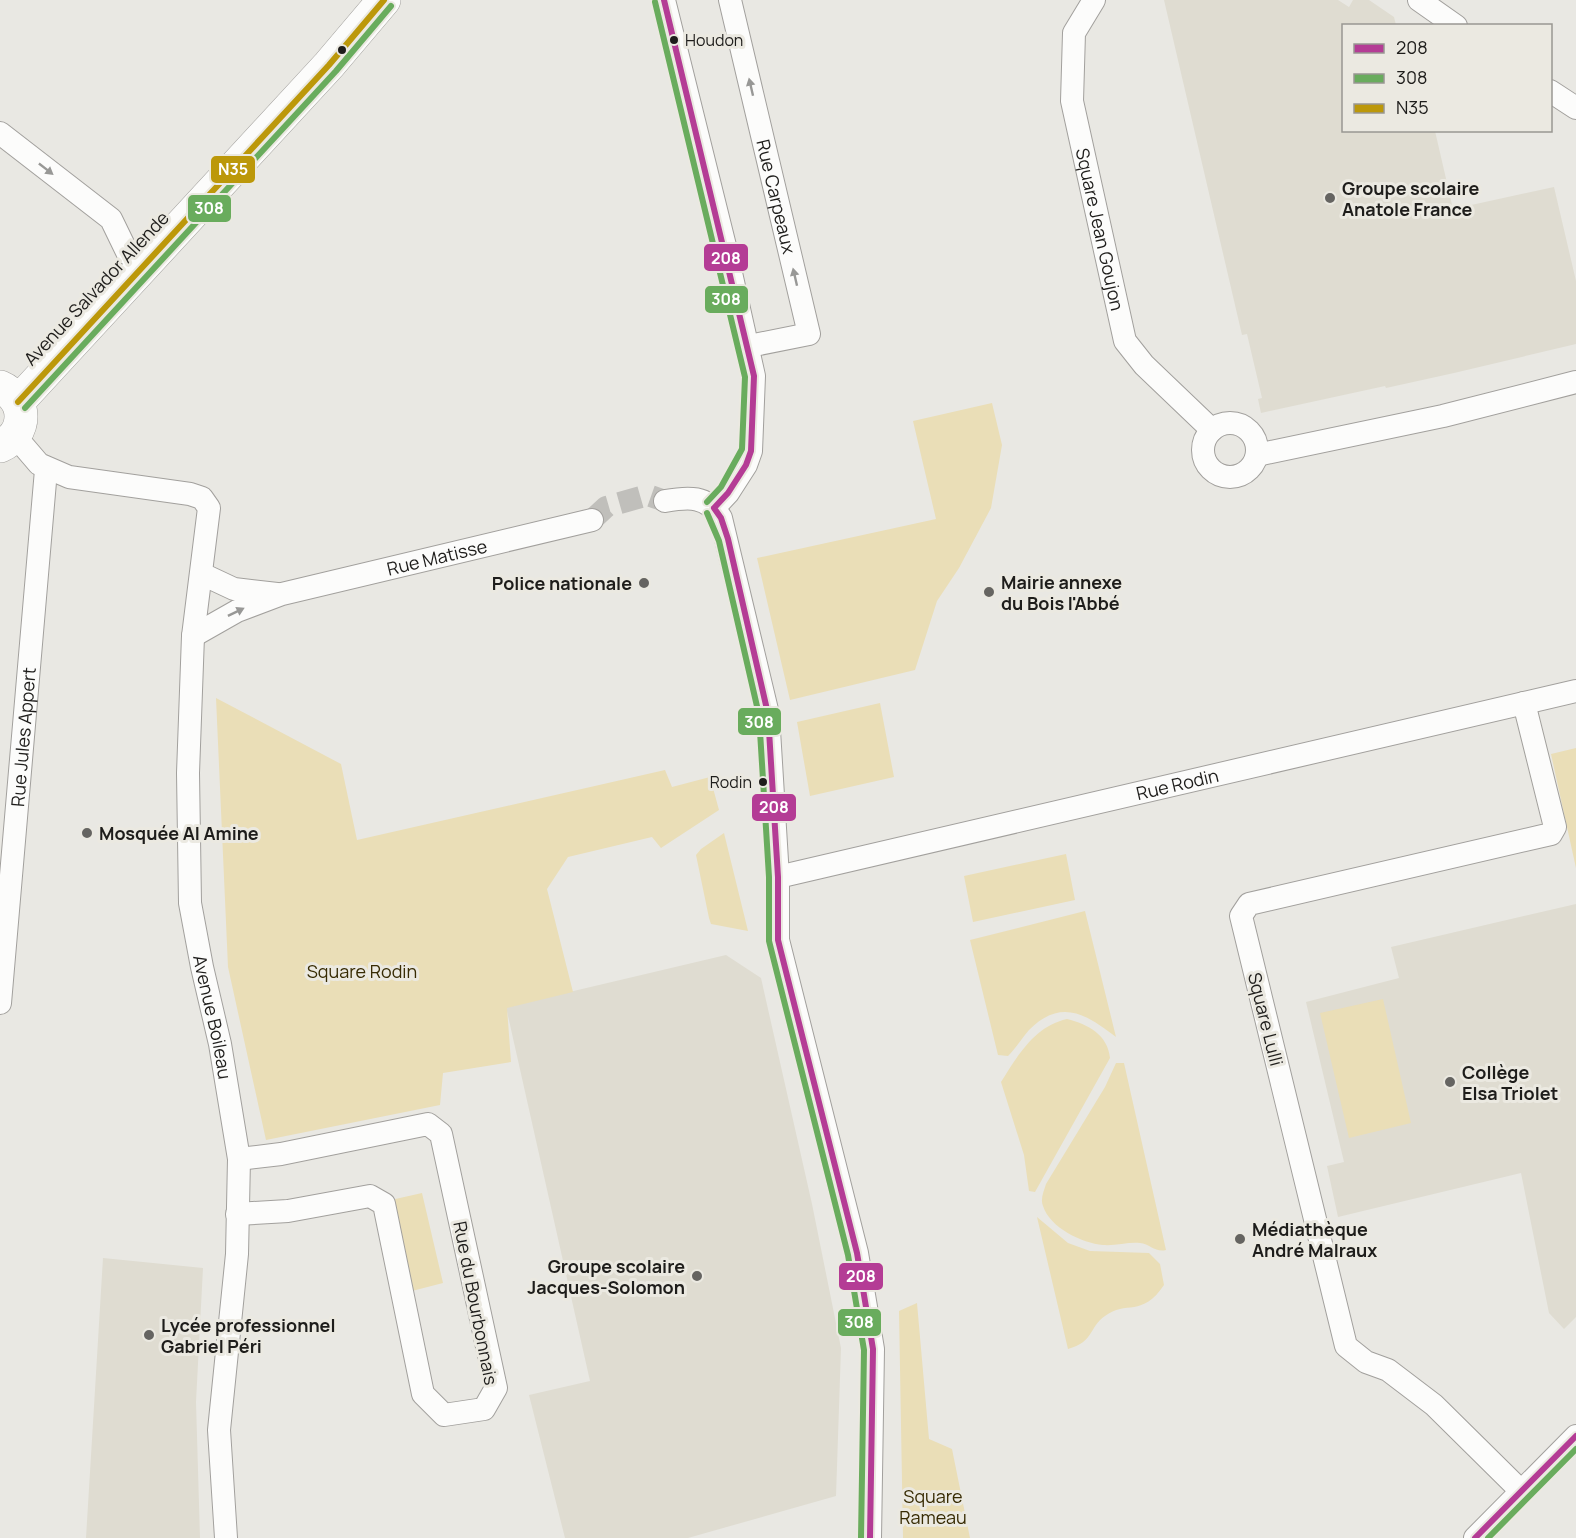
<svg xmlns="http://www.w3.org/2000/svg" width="1576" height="1538" font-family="Manrope,sans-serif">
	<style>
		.built { fill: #dfdcd1 }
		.green { fill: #eadeb7 }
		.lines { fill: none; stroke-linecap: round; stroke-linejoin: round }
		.minor-tunnel { stroke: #c0bfbb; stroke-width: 22; stroke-dasharray: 22 11; stroke-linecap: butt }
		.minor-casing { stroke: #a2a09d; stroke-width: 24 }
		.secondary-casing { stroke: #a2a09d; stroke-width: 34 }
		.minor { stroke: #fcfcfb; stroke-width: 22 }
		.secondary { stroke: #fcfcfb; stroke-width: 33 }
		.bus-1-casing { stroke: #ebe9e1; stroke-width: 10 }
		.bus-2-casing { stroke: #ebe9e1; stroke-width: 10 }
		.bus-3-casing { stroke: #ebe9e1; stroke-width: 10 }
		.bus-1 { stroke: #b43c95; stroke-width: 6 }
		.bus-2 { stroke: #69ac5d; stroke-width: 6 }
		.bus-3 { stroke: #bc980a; stroke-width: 6 }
		.oneway { fill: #989896 }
		.bus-dot { fill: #1e1d1b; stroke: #ebe9e1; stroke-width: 2 }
		.poi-dot { fill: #656461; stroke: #ebe9e1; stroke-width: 2 }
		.labels { text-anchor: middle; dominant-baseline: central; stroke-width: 6; stroke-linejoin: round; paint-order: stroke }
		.bus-label { font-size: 16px; fill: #1e1d1b; stroke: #ebe9e1; text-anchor: start }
		.poi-label { font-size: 18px; font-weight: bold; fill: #1e1d1b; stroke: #ebe9e1; text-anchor: start }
		.street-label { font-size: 18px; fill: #1e1d1b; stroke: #ebe9e1 }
		.park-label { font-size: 18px; fill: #372b03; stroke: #ebe9e1 }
		.line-badge { stroke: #ebe9e1; stroke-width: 2 }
		.badge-label { font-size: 16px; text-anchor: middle; font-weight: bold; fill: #fff }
	</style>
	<rect width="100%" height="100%" fill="#e9e8e3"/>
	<path class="built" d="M1164,0H1338L1349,7L1353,0H1369L1394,17L1396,25L1344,26V130L1435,131L1453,209L1554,187L1576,281V344L1454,373L1386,388L1385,386L1261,413L1258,399L1262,398L1247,334L1242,335Z
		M1576,904V1317L1564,1329L1549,1313L1521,1173L1338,1217L1327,1166L1344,1162L1306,1002L1399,978L1391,947Z
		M726,955L761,978L812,1204L841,1348L836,1496L688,1538H565L529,1395L590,1381L506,1007Z
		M103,1258L203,1268L196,1402L200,1538H86Z"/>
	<path class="green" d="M992,403L1002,445L991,508L959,568L937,601L915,670L790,700L757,558L936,519L913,421Z
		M216,698L341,764L357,840L665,770L672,787L710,777L719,810L661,848L652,837L568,857L547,889L573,992L507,1008L511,1062L443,1073L440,1105L266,1140L228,967Z
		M880,703L894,777L810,796L797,722Z
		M1576,748V868L1551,754Z
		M724,833L748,931L711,924L709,918L696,855L701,849Z
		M1066,854L1075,900L973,922L964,876Z
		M1085,911L1116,1037C1086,1014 1061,998 1029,1030C1022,1038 1016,1048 1008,1056L998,1055L970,940Z
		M1383,999L1411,1123L1349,1138L1320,1013Z
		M1067,1019C1088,1024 1108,1035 1110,1058L1035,1192L1029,1191L1024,1155L1001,1082C1018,1055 1035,1026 1067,1019Z
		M1116,1063H1124L1166,1250C1156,1253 1150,1244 1140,1243C1128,1242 1115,1246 1103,1245C1082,1243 1050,1228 1043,1206C1040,1199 1044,1191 1046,1184L1105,1087Z
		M422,1193L443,1283L412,1291L391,1200Z
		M1037,1217L1068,1243L1090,1251L1149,1253L1160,1264L1164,1285C1142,1318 1126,1300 1105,1316C1089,1327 1094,1342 1068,1349Z
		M917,1303L929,1439L952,1449L970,1538H903L899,1311Z"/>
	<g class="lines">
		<path class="minor-tunnel" d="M592,520L606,507L648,495L665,501"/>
		<g class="minor-casing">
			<g id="minor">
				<path d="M664,0L725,246L754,376L751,451L746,465L728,493L714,508"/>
				<path id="s1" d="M730,0L809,334L749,346"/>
				<path id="s2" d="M1094,0L1074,33L1072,101L1125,341L1144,365L1212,430"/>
				<path d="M1419,0L1456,26"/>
				<path d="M1550,91L1576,108"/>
				<path d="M0,133L111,219L128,254"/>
				<circle cx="1230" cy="450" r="27"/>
				<path id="s3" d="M15,436L39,464L69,477L190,494L202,498L209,508L193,636L188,773L190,903L202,967L220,1044L239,1159L237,1254L219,1430L226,1538"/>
				<path d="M1257,455L1443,416L1576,382"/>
				<path d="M665,501C688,497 707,495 721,518L768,714L778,877V940L857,1253L873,1349L870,1538"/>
				<path d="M202,574L234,589L277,594"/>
				<path id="s4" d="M193,636L237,611L282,594L592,520"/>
				<path id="s5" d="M778,877L1576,691"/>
				<path id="s6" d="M0,1003L46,470"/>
				<path d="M237,1214L288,1211L370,1196L384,1204L423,1394L444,1415L484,1409L496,1388L441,1134L428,1124L281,1154L239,1159"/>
				<path d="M1521,1491L1434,1405L1388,1370L1366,1362L1346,1346L1241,916L1249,904L1551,834L1555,827L1524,703"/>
				<path d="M1475,1538L1576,1436"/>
			</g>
		</g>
		<g class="secondary-casing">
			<path id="secondary" d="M0,387C28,399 28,434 0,446
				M18,402L329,65L384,0"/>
		</g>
		<use href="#minor" class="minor"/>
		<use href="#secondary" class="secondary"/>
		<g class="bus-1-casing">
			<path id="bus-1" d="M664,0L754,376L751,451L746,465L728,493L714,508
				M714,508L721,518L728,539L768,714L778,877V940L857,1253L873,1349L870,1538
				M1475,1538L1576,1436"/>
		</g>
		<g class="bus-2-casing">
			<path id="bus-2" d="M655,2L745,377L742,449L721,487L707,502
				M25,408L336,71L391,6
				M707,513L719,541L759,715L769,877V941L848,1255L864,1350L861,1538
				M1488,1538L1576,1449"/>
		</g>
		<g class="bus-3-casing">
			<path id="bus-3" d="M18,402L329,65L384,0"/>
		</g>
		<use href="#bus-1" class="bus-1"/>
		<use href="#bus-2" class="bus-2"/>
		<use href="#bus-3" class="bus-3"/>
	</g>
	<defs><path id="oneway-solid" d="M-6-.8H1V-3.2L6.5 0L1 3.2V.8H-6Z" transform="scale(1.5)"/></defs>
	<g class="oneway">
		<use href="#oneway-solid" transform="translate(751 87) rotate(-103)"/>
		<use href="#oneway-solid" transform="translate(46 169) rotate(38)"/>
		<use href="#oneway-solid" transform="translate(795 277) rotate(-103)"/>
		<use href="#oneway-solid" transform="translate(236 612) rotate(-26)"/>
	</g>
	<g class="bus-dot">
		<circle cx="674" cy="40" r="5"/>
		<circle cx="342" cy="50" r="5"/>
		<circle cx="763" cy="782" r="5"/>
	</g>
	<g class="poi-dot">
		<circle cx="1330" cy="198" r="6"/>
		<circle cx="644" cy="583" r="6"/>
		<circle cx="989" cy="592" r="6"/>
		<circle cx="87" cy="833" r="6"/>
		<circle cx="1450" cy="1082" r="6"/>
		<circle cx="1240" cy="1239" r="6"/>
		<circle cx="697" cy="1276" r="6"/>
		<circle cx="149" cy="1335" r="6"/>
	</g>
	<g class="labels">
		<g class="bus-label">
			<text x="685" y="40">Houdon</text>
			<text x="752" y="782" text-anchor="end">Rodin</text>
		</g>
		<g class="poi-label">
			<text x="1342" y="188">Groupe scolaire<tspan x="1342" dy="21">Anatole France</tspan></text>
			<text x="1001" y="582">Mairie annexe<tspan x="1001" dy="21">du Bois l'Abbé</tspan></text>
			<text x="632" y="583" text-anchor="end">Police nationale</text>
			<text x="99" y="833">Mosquée Al Amine</text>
			<text x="1462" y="1072">Collège<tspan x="1462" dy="21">Elsa Triolet</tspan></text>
			<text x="1252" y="1229">Médiathèque<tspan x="1252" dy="21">André Malraux</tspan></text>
			<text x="685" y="1266" text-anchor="end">Groupe scolaire<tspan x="685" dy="21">Jacques-Solomon</tspan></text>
			<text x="161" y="1325">Lycée professionnel<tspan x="161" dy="21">Gabriel Péri</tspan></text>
		</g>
		<g class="street-label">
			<text stroke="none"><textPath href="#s1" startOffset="202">Rue Carpeaux</textPath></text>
			<text stroke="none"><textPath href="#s2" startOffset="238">Square Jean Goujon</textPath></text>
			<text transform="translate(96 288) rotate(-47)">Avenue Salvador Allende</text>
			<text stroke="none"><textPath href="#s4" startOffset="258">Rue Matisse</textPath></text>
			<text stroke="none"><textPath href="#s6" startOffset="267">Rue Jules Appert</textPath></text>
			<text stroke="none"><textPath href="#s5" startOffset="410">Rue Rodin</textPath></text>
			<text stroke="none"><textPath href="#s3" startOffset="729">Avenue Boileau</textPath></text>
			<text transform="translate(1266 1019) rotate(76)">Square Lulli</text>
			<text transform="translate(476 1303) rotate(79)">Rue du Bourbonnais</text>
		</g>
		<g class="park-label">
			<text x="362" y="971">Square Rodin</text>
			<text x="933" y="1496">Square<tspan x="933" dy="21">Rameau</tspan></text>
		</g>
	</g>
	<g class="line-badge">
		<rect x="210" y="155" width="46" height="29" rx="6" fill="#bc980a"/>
		<rect x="187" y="194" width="45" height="29" rx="6" fill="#69ac5d"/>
		<rect x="703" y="243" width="46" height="29" rx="6" fill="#b43c95"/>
		<rect x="704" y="285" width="45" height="29" rx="6" fill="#69ac5d"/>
		<rect x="737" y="707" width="45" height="29" rx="6" fill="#69ac5d"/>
		<rect x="751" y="793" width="46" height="29" rx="6" fill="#b43c95"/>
		<rect x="838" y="1262" width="46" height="29" rx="6" fill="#b43c95"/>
		<rect x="837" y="1308" width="45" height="29" rx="6" fill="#69ac5d"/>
	</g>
	<g class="badge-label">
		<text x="233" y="175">N35</text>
		<text x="209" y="214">308</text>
		<text x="726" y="264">208</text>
		<text x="726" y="305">308</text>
		<text x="759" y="728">308</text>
		<text x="774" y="813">208</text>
		<text x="861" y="1282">208</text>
		<text x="859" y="1328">308</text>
	</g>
	<rect x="1342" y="24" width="210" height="108" fill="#ebe9e1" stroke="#999792" stroke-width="1.5"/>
	<rect x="1354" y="44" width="30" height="9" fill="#b43c95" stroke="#999792" stroke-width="1.5"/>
	<text x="1396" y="54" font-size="18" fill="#1e1d1b">208</text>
	<rect x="1354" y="74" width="30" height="9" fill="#69ac5d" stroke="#999792" stroke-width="1.5"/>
	<text x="1396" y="84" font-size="18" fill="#1e1d1b">308</text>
	<rect x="1354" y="104" width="30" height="9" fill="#bc980a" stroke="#999792" stroke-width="1.5"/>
	<text x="1396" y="114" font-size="18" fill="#1e1d1b">N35</text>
</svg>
